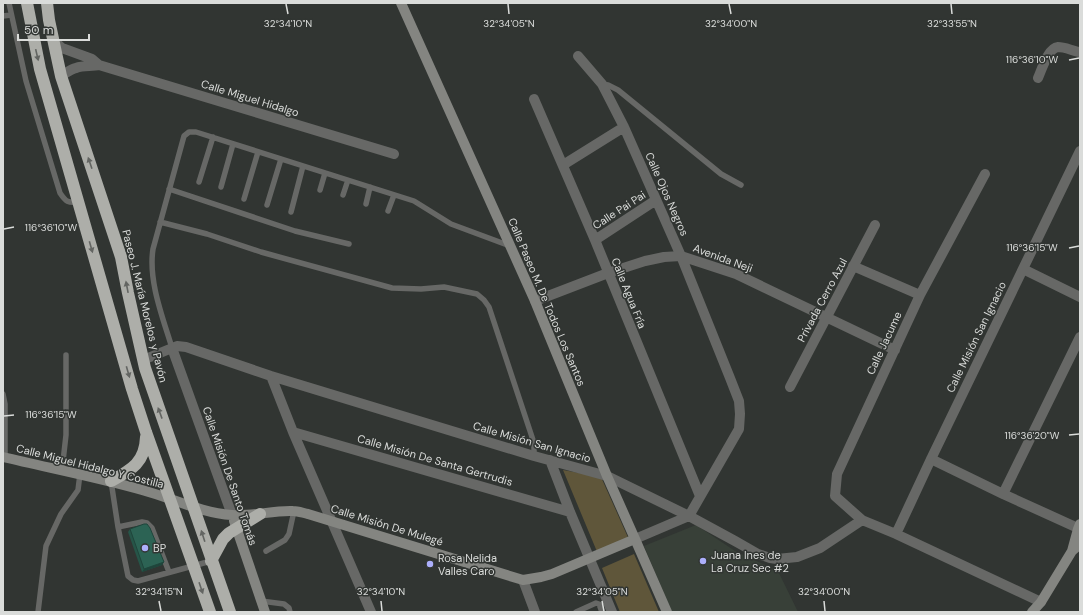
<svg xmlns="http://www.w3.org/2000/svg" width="1083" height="615" font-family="'DM Sans',sans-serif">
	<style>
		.built { fill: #384038 }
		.green { fill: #5f563a }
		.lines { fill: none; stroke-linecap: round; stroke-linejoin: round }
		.lane { stroke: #676866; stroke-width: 5.5 }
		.street { stroke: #676866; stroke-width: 10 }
		.secondary { stroke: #848581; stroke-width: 10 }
		.highway { stroke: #adaea9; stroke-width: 12 }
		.wall { fill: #265548 }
		.shaded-wall { fill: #1f453b }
		.building { fill: #2c6354; stroke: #1f453b }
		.oneway { fill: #636562 }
		.ticks { fill: none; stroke: #dadcda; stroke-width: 1.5 }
		.poi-dot { fill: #acaffb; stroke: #313532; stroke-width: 1.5 }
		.labels { text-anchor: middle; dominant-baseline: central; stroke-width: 3; stroke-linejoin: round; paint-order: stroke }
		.street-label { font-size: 11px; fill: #dadcda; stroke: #313532 }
		.poi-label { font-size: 11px; fill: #dadcda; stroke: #313532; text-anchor: start }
		.ticks-label { font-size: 10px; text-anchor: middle; fill: #dadcda; stroke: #313532; stroke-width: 3; stroke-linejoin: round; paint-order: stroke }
	</style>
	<rect width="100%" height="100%" fill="#313532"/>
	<path class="built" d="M696,525L735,551L778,571L798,612H672L644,546Z"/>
	<path class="green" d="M563,470L601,477L630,542L598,554Z
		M634,554L659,612H620L602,568Z"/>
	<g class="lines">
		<path class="lane" d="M9,3L26,81L60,193C66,202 68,203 78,202
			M3,16L11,15
			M602,84L608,85L618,90L721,174L741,185
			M199,182L213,137
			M221,187L233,144
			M169,189L295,231L349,244
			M320,190L325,173
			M343,195L348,180
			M244,199L258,152
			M366,204L370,187
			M267,205L281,159
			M388,211L394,195
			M291,212L303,166
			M160,222L207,234L261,252L392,288L421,289L444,287L477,294L484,300L489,307L534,443V456
			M172,348C163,318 148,281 153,249L184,136L189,132H196L414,201L451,224L510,246
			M3,394L5,404V458
			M62,470L66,435V355
			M111,481L118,527L128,576L133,580L138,581L211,561
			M118,527L142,522L147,523L152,528L169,572
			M266,551L285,540L289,534L294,511
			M261,601L284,604L289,608L290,612
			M38,612L46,546L61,514L78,490L80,474
			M576,612L596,603L599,604L602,612"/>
		<path class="street" d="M54,41L62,48L92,59L99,65L394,154
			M578,56L602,84L624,127L681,256L730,378L739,401L740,414L739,429L689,516L635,539
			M61,76C66,73 71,69 76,68C84,65 92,67 99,65
			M1038,78C1042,69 1048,48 1058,47C1065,47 1073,51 1080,52
			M534,99L595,240L700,496
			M563,165L624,127
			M595,240L656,200
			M853,266L920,295
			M1023,269L1080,297
			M535,301L608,273L645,261L664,257L681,256L736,274L895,350
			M172,348L232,515
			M143,360L177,346L186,347L271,376L534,456L607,476L689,516L735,541L758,554L770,558L777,559L797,557L820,548L862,520L896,534L1041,602
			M271,376L293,432L371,612
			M790,387L875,225
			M293,432L570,512
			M931,459L1003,494L1080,529
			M550,460L570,512L612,612
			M1003,494L1080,337
			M862,520L835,496L837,474L920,295L985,174
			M896,534L931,459L1080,151
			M523,580L535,612"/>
		<path class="secondary" d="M401,3L535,301L607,476L635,539L667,612
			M3,457C49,468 96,477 142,490C172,498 201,513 232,515C252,517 273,510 293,511C298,511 303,513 308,514L523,580L541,577L552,574L635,539
			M234,521L265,612
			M1072,551L1078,529L1080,524
			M1032,612L1041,602L1072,551L1080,544"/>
		<path class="highway" d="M27,3L40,69L132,389L146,432L210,612
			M47,3L49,20L61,76L121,257L128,293L145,368L230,612
			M111,481C131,470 145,463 146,437
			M211,561L223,539L229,533L260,514"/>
	</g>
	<path class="wall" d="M130,529L164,562L162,565L142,572L128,532Z"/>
	<path class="shaded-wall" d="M164,562L162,565L142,572L144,569Z"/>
	<path class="building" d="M144,524H147L150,528L164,562L144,569L130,529Z"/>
	<defs><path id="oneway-solid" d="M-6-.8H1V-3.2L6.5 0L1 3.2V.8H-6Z"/></defs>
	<g class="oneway">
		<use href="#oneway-solid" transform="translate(37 55) rotate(77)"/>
		<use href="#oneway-solid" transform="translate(90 163) rotate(-109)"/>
		<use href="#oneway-solid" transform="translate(91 247) rotate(74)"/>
		<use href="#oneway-solid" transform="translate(127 287) rotate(-101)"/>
		<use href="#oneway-solid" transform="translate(128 372) rotate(74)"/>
		<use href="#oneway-solid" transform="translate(160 413) rotate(-110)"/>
		<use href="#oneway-solid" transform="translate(203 536) rotate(-108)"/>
		<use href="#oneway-solid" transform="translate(201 588) rotate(71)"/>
	</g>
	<path class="ticks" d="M286,4L288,14M508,4L509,14M729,4L731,14M951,4L952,14M1069,60L1079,58M4,229L14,227M1069,248L1079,246M4,416L14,415M1069,435L1079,434M159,601L161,611M381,601L382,611M602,601L604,611M824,601L825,611"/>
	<g class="poi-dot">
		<circle cx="145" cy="548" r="4"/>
		<circle cx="703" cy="561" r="4"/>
		<circle cx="430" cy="564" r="4"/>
	</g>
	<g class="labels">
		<g class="street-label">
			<text transform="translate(250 98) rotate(17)">Calle Miguel Hidalgo</text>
			<text transform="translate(667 194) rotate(66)">Calle Ojos Negros</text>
			<text transform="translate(619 210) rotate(-33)">Calle Pai Pai</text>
			<text transform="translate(723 258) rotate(20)">Avenida Neji</text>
			<text transform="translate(629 293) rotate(68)">Calle Agua Fría</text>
			<text transform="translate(822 300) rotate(-62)">Privada Cerro Azul</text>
			<text transform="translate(547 302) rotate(67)">Calle Paseo M. De Todos Los Santos</text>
			<text transform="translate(145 306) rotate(76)">Paseo J. María Morelos y Pavón</text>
			<text transform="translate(976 337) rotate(-64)">Calle Misión San Ignacio</text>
			<text transform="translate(884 343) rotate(-65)">Calle Jacume</text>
			<text transform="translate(532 442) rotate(16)">Calle Misión San Ignacio</text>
			<text transform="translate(435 460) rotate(16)">Calle Misión De Santa Gertrudis</text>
			<text transform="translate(90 466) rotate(14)">Calle Miguel Hidalgo Y Costilla</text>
			<text transform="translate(230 476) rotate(71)">Calle Misión De Santo Tomás</text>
			<text transform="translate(387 525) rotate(17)">Calle Misión De Mulegé</text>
		</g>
		<g class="poi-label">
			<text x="153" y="548">BP</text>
			<text x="711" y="555">Juana Ines de<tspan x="711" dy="13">La Cruz Sec #2</tspan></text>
			<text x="438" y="558">Rosa Nelida<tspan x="438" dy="13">Valles Caro</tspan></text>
		</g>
	</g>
	<g class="ticks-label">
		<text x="288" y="27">32°34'10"N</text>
		<text x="509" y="27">32°34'05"N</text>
		<text x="731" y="27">32°34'00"N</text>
		<text x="952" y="27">32°33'55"N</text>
		<text x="1032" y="63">116°36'10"W</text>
		<text x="51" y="231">116°36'10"W</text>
		<text x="1032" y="251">116°36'15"W</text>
		<text x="51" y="418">116°36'15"W</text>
		<text x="1032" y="439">116°36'20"W</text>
		<text x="159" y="595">32°34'15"N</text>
		<text x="381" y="595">32°34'10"N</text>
		<text x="602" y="595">32°34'05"N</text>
		<text x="824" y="595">32°34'00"N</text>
	</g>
	<rect width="1083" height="615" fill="none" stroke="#dadcda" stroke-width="8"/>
	<path d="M18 34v6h71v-6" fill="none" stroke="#dadcda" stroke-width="2"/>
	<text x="24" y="34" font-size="12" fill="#dadcda" stroke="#313532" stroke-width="3" paint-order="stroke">50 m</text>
</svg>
